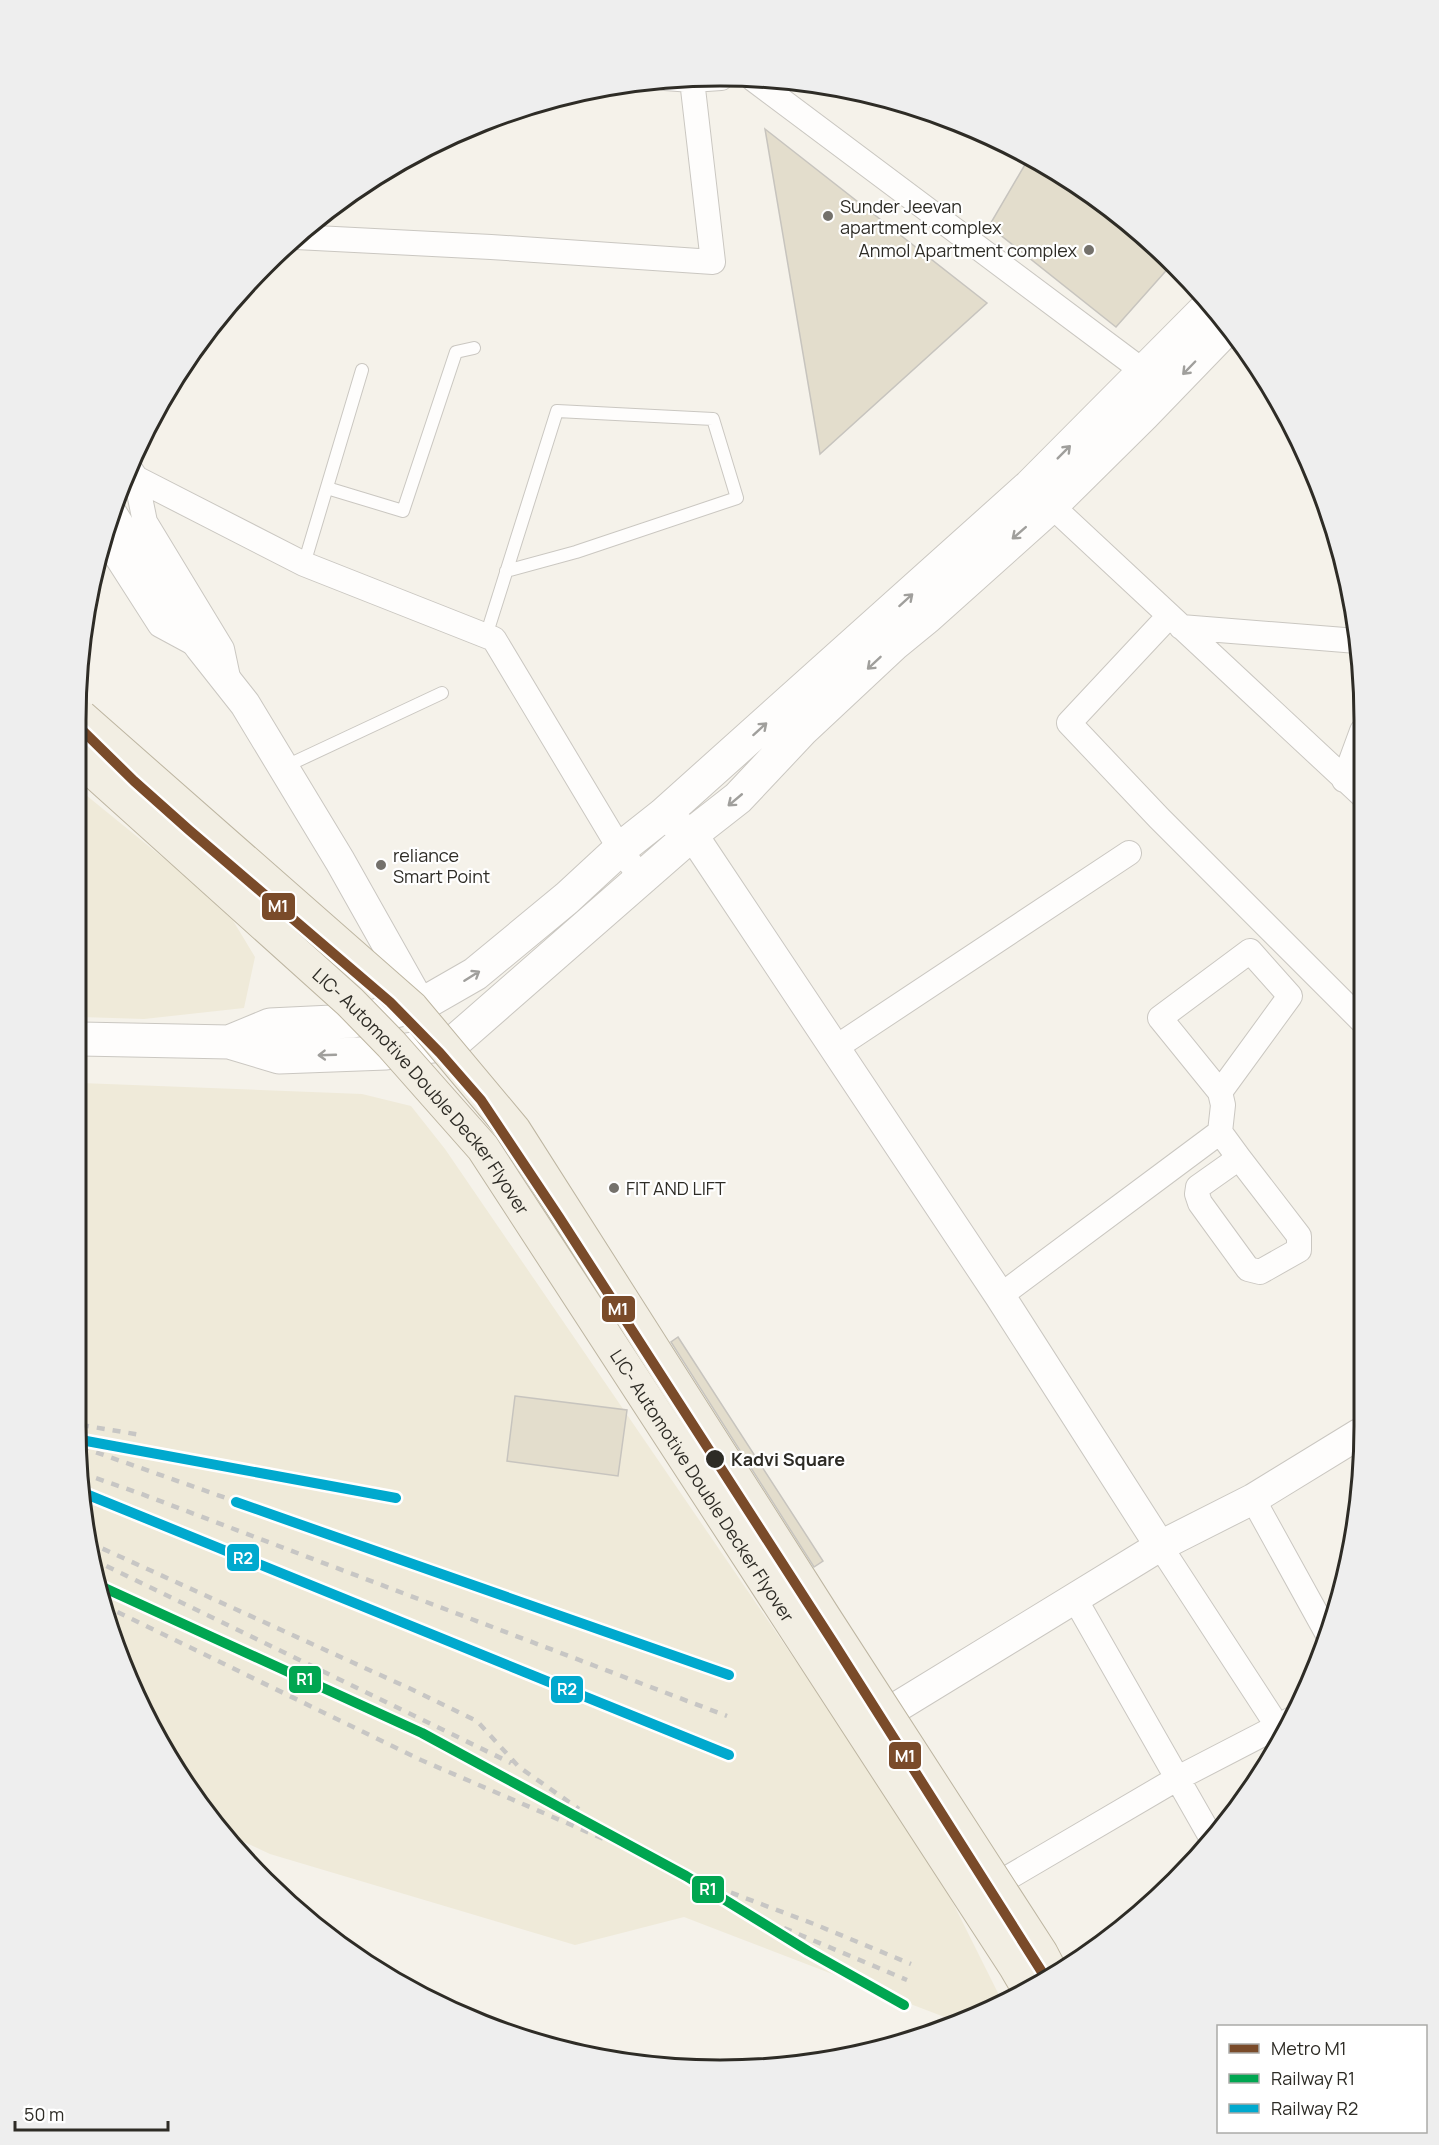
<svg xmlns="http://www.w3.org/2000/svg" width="1439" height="2145" font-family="Manrope,sans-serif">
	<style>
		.built { fill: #efead9 }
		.building { fill: #e3ddcc; stroke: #c7c4be; stroke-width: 1.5 }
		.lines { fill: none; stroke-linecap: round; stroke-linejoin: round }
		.service-casing { stroke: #cac7c1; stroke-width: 14 }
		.minor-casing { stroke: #cac7c1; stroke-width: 26 }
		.tertiary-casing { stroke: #cac7c1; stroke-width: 32 }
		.secondary-casing { stroke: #cac7c1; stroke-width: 35 }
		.service { stroke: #fefdfc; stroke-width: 12 }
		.minor { stroke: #fefdfc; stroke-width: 24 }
		.tertiary { stroke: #fefdfc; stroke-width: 30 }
		.secondary { stroke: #fefdfc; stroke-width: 33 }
		.rail { stroke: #c7c6c4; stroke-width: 4.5; stroke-dasharray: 8 8; stroke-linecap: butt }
		.primary-bridge-casing { stroke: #bdb5a1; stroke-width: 35; stroke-linecap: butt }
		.primary-bridge { stroke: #f2eee3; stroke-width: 33 }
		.rail-1-casing { stroke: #fff; stroke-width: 15 }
		.rail-2-casing { stroke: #fff; stroke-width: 15 }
		.rail-1 { stroke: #00a651; stroke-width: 10 }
		.rail-2 { stroke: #00a9ce; stroke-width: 10 }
		.metro-1-casing { stroke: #fff; stroke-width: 15 }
		.metro-1 { stroke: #7a4b2a; stroke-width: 10 }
		.oneway { stroke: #a09f9c }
		.poi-dot { fill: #74716b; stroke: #fff; stroke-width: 2 }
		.stop-dot { fill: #2e2c26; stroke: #fff; stroke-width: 2 }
		.labels { text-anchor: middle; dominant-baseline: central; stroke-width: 4.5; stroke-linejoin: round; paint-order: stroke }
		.poi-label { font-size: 18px; fill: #2e2c26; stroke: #fff; text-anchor: start }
		.street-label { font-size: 18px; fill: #2e2c26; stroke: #fff }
		.stop-label { font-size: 18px; font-weight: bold; fill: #2e2c26; stroke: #fff; text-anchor: start }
		.rim { fill: none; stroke: #2e2c26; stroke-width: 3 }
		.line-badge { stroke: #fff; stroke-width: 2 }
		.badge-label { font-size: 16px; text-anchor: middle; font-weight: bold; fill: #fff }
	</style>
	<rect width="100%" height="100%" fill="#f5f2ea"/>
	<path class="built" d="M81,791L226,909L255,957L244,1008L144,1019L81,1017Z
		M81,1083L362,1094L411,1106L445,1149L930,1857L1003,2003L960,2023L684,1917L575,1945L270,1854L219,1830L184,1784L109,1632L81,1510Z"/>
	<path class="building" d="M765,129L987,303L820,454Z
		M1030,156L1042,162L1145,235L1172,264L1116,327L989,226Z
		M678,1337L823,1561L814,1567L671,1342Z
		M515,1396L627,1410L618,1476L507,1461Z"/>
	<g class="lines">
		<g class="service-casing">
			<path id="service" d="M327,488L403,511L456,352L474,348
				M304,564L362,370
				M486,636L557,411L713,419L737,498L576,552L506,571
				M284,767L442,693"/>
		</g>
		<g class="minor-casing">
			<path id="minor" d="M665,78L692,80L721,78
				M753,79L1143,371
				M296,237L491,247L713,262L692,80
				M130,469L136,478L145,522L222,649L229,682
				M136,478L304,564L494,639L620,849L641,878
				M1039,494L1362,795
				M103,536L160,625L197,645
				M1169,616L1069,723L1159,818L1361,1020
				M1181,627L1357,641
				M1344,780L1362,731
				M835,1048L1129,853
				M1220,1092L1290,996L1250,951L1160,1018L1220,1092L1223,1105L1220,1132L1239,1158L1198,1187L1197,1194L1200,1203L1248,1269L1260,1272L1299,1250V1236L1239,1158
				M1000,1296L1220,1132
				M1253,1499L1327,1633
				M1160,1546L1278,1727
				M1075,1599L1212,1839
				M1004,1880L1178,1778L1292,1719"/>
		</g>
		<g class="tertiary-casing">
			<path id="tertiary" d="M112,514L159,590L200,647L245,704L340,861L421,1005
				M673,822L692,834L1000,1296L1160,1546
				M866,1726L1160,1546L1253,1499L1359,1434"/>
		</g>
		<g class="secondary-casing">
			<path id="secondary" d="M81,1039L229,1042L279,1057L386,1053L453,1043L692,834L738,798L802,730L894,644L927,617L1051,506L1143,415L1229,326
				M229,1042L270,1025L353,1021L421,1005L475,974L567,898L620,849L663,815L1030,486L1210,305"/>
		</g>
		<use href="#service" class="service"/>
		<use href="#minor" class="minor"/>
		<use href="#tertiary" class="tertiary"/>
		<use href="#secondary" class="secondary"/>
		<path class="rail" d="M81,1425L141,1435
			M81,1440L396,1498
			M81,1447L729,1675
			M81,1473L139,1493L727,1716
			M81,1492L729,1755
			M88,1542L411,1689L477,1721L519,1767L579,1809
			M92,1559L511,1763
			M98,1585L422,1733L686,1876L808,1951L904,2005
			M103,1605L421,1760L606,1840
			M716,1887L814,1924L911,1964
			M784,1928L907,1980"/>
		<g class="primary-bridge-casing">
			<g id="primary-bridge">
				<path d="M81,717L412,1008L514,1130L824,1617L1041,1953L1053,1976"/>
				<path id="s1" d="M81,760L350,1002L391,1044L483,1148L1015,1966L1029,1990"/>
			</g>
		</g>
		<use href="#primary-bridge" class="primary-bridge"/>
		<g class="rail-1-casing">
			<path id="rail-1" d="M98,1585L422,1733L686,1876L808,1951L904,2005"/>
		</g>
		<g class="rail-2-casing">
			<path id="rail-2" d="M81,1440L396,1498
				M81,1492L729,1755
				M236,1502L729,1675"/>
		</g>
		<use href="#rail-1" class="rail-1"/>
		<use href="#rail-2" class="rail-2"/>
		<g class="metro-1-casing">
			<path id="metro-1" d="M81,729L134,781L189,830L390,1002L440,1053L481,1100L559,1217L833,1642L1047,1980"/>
		</g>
		<use href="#metro-1" class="metro-1"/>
	</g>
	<defs><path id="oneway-shaft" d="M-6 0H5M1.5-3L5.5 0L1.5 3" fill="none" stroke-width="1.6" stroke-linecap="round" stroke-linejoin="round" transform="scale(1.5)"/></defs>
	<g class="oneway">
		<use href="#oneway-shaft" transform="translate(1189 368) rotate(134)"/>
		<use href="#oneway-shaft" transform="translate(1064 452) rotate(-45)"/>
		<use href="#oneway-shaft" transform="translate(1019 533) rotate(139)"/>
		<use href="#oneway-shaft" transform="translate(906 600) rotate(-42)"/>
		<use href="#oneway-shaft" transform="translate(874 663) rotate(137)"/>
		<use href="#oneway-shaft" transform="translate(760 729) rotate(-42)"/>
		<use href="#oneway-shaft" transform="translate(735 800) rotate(140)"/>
		<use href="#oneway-shaft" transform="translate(472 976) rotate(-32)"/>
		<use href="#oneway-shaft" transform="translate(327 1055) rotate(178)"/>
	</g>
	<g class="poi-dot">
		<circle cx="828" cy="216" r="6"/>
		<circle cx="1089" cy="250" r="6"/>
		<circle cx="381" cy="865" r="6"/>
		<circle cx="614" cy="1188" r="6"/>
	</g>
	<circle class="stop-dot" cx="715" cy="1459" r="10"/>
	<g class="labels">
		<g class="poi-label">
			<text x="840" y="206">Sunder Jeevan<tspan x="840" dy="21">apartment complex</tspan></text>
			<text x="1077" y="250" text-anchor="end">Anmol Apartment complex</text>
			<text x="393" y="855">reliance<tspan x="393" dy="21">Smart Point</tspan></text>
			<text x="626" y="1188">FIT AND LIFT</text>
		</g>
		<g class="street-label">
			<text stroke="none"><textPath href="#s1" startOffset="476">LIC- Automotive Double Decker Flyover</textPath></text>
			<text stroke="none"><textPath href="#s1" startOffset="962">LIC- Automotive Double Decker Flyover</textPath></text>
		</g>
		<g class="stop-label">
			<text x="731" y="1459">Kadvi Square</text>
		</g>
	</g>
	<path d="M0 0H1439V2145H0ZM720 86H720A634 634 0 0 1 1354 720V1426A634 634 0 0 1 720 2060H720A634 634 0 0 1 86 1426V720A634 634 0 0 1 720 86Z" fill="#eee" fill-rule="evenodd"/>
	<path class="rim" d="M720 86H720A634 634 0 0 1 1354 720V1426A634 634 0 0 1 720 2060H720A634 634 0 0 1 86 1426V720A634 634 0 0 1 720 86Z"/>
	<g class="line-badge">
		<rect x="261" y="892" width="35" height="29" rx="6" fill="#7a4b2a"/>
		<rect x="601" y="1295" width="35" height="28" rx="6" fill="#7a4b2a"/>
		<rect x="226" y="1543" width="34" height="29" rx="6" fill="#00a9ce"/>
		<rect x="288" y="1665" width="34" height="29" rx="6" fill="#00a651"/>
		<rect x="550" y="1675" width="34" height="29" rx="6" fill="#00a9ce"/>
		<rect x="888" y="1741" width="34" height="29" rx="6" fill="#7a4b2a"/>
		<rect x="691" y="1875" width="34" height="29" rx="6" fill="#00a651"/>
	</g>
	<g class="badge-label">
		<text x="278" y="912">M1</text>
		<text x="618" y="1315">M1</text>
		<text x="243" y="1564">R2</text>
		<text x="305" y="1685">R1</text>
		<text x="567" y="1695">R2</text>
		<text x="905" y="1762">M1</text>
		<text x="708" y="1895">R1</text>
	</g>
	<rect x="1217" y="2025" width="210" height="108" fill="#ffffff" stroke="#ababa8" stroke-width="1.5"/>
	<rect x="1229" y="2044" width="30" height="9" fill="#7a4b2a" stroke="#ababa8" stroke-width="1.5"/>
	<text x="1271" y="2055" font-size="18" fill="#2e2c26">Metro M1</text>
	<rect x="1229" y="2074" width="30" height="9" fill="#00a651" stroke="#ababa8" stroke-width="1.5"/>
	<text x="1271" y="2085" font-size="18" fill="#2e2c26">Railway R1</text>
	<rect x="1229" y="2104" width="30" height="9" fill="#00a9ce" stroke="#ababa8" stroke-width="1.5"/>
	<text x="1271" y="2115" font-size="18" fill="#2e2c26">Railway R2</text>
	<path d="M15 2121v9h153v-9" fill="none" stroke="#2e2c26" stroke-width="3"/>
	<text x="24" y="2121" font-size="18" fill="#2e2c26" stroke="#ffffff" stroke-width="4.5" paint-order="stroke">50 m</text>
</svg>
